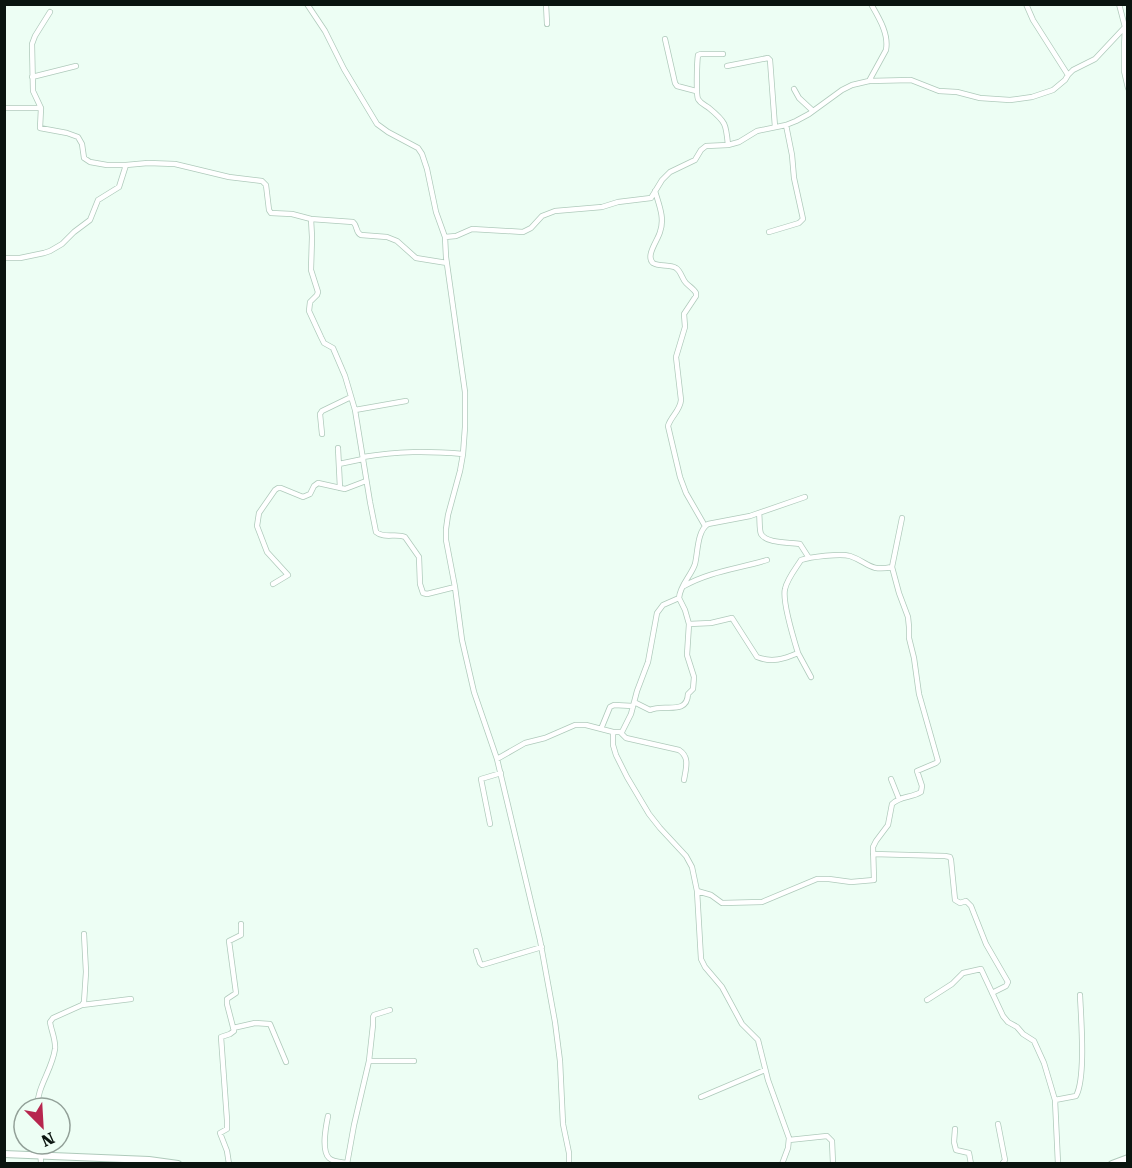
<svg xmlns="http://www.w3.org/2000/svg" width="1132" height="1168" font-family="'Roboto Serif',serif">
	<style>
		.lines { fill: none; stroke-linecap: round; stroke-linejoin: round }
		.minor-casing { stroke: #afcabb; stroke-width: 6 }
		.tertiary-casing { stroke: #afcabb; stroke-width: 8 }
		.minor { stroke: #fff; stroke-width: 4.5 }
		.tertiary { stroke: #fff; stroke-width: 6 }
	</style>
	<rect width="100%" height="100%" fill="#edfef4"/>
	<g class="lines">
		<g class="minor-casing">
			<path id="minor" d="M307,4L325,31L344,69L377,124L388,132L418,148L422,154L427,169L436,212L445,237L446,257L465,392V427L463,454L460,471L448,515L446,529V540L455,587L462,640L474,692L497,759L540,940L555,1022L560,1061L563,1124L569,1153V1164
				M546,4L547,24
				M1119,4L1125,27L1124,47V71L1128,88
				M665,39L675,83L677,86L696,91
				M723,54H701L698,55C697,61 696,95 698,99C701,104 705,105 709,108C726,122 726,124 728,145
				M727,66L768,58L770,60L775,127
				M1068,75L1073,70L1095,59L1125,27
				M32,77L76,66
				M869,81L886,50C889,34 879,18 871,4
				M794,89L799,98L813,111
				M4,108H41L40,128L67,133L78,137L82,144L84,158L90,162L107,165H126
				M41,108L33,91L32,44L35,36L50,12
				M655,191C659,205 665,218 660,232C658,240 645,256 653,263C659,267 670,264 676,268C681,271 682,279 686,283C690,287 694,289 696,293V296L684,314L685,327L676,357L681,400C680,411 671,416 668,426L680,477L686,493L705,526
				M311,219L312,237L311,270L318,292L317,295L310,302L309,311L321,337L324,343L333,348L345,376L355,410L370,502L376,532C384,539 396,533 405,537L419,557L420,584L423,593L427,594L455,587
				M769,232L799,223L803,219L794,178L792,155L786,125
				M445,237L456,236L472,229L523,232L531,228L542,216L555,211L602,207L618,202L651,198L662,180L670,172L695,160L701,150L706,146L728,145L739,142L757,131L786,125L796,121L809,114L842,90L852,85L869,81L911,80L939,91L957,92L980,98L1010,100L1032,97L1053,90L1065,80L1068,75L1033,20L1026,4
				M4,258H20L44,253L50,251L62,244L74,232L90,220L98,200L119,187L126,165L148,163L175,164L229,177L262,181L266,185L269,210L271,213L292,214L311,219L353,222C358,226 355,232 361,235L387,237L397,241L416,258L447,263
				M355,410L406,401
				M322,434L320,414L322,411L351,397
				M338,448L340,488
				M363,457C399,451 427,451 463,454
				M339,464L363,459
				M759,513C760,519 759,529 761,534C767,544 790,542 800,544L809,558
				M273,584L288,575L267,552L257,526L259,513L275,490L278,488H281L303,497L310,494L314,486L318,483L345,489L366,481
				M684,586C711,571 738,569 767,560
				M689,624L711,623L732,618L757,657C772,663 784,659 798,653L811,677
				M798,653C794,640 782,601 785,589C787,579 796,568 801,560C810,557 841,553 850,556C868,562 869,572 892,567
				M634,702L650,710C663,703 687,716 688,694L693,689L694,677L687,655L689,624L685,610L679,598
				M601,729L610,707L614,705L633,706
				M613,732V745L616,755L627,777L649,814L660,828L686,856L692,867L697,891L701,959L705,967L722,987L742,1024L758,1040L768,1080L789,1138L788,1148L782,1164
				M621,733L626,738L679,750C690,757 686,768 684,780
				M497,759L525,743L545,738L575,725H586L613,732H622L631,714L637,691L648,662L657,613L663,605L679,598C680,585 691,576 695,564C698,552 697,531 708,524L750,516L805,497
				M891,779L899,799
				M490,824L481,779L501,773
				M873,854L945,856L950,857L951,860L955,900L960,903L966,901L971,906L986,944L1008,982L1006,986L992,993
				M697,891L711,895L722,903L762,902L817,879H829L851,882L874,880L873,847L876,841L888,825L892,804C900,796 911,798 921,792L922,786L917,771L936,763L938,761L919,694L914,658L909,638V627L908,617L899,593L892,567L902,518
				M476,951L480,963L482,965L542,947
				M927,1000L952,984L963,973L981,969L1003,1016L1008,1022L1017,1027L1023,1034L1034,1041L1044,1063L1055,1100L1058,1164
				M82,1005L131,999
				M233,1028L255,1023L270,1024L286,1062
				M369,1061L373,1025V1017L374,1015L390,1010
				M701,1097L765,1070
				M1055,1100L1076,1096C1086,1078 1081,1018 1080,995
				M37,1108C37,1087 52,1070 55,1049C56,1040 51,1030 50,1022L53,1018L82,1005L84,1002L86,972L84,934
				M328,1116C326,1126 321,1150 329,1158C333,1162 342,1162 347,1163
				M998,1124L1005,1160L1002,1164
				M955,1129L954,1142L956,1150L969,1153L971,1164
				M789,1140L827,1136L832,1141L833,1164
				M40,1144L41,1164
				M229,1164L227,1151L220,1133L227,1129V1120L221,1037L230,1034L234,1031L227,1004V999L236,993L229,941L241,935V924
				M347,1164L354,1125L369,1061H414"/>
		</g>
		<g class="tertiary-casing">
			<path id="tertiary" d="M4,1154L149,1160L178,1164
				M1112,1164L1128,1158"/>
		</g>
		<use href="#minor" class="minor"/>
		<use href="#tertiary" class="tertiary"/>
	</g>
	<rect width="1132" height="1168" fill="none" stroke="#0a140f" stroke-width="12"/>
	<g transform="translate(42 1126) rotate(156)"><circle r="28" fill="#edfef4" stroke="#92a098" stroke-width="1.5"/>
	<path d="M0-4.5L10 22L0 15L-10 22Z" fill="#b7264e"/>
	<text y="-9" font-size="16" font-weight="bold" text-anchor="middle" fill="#0a140f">N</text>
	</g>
</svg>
